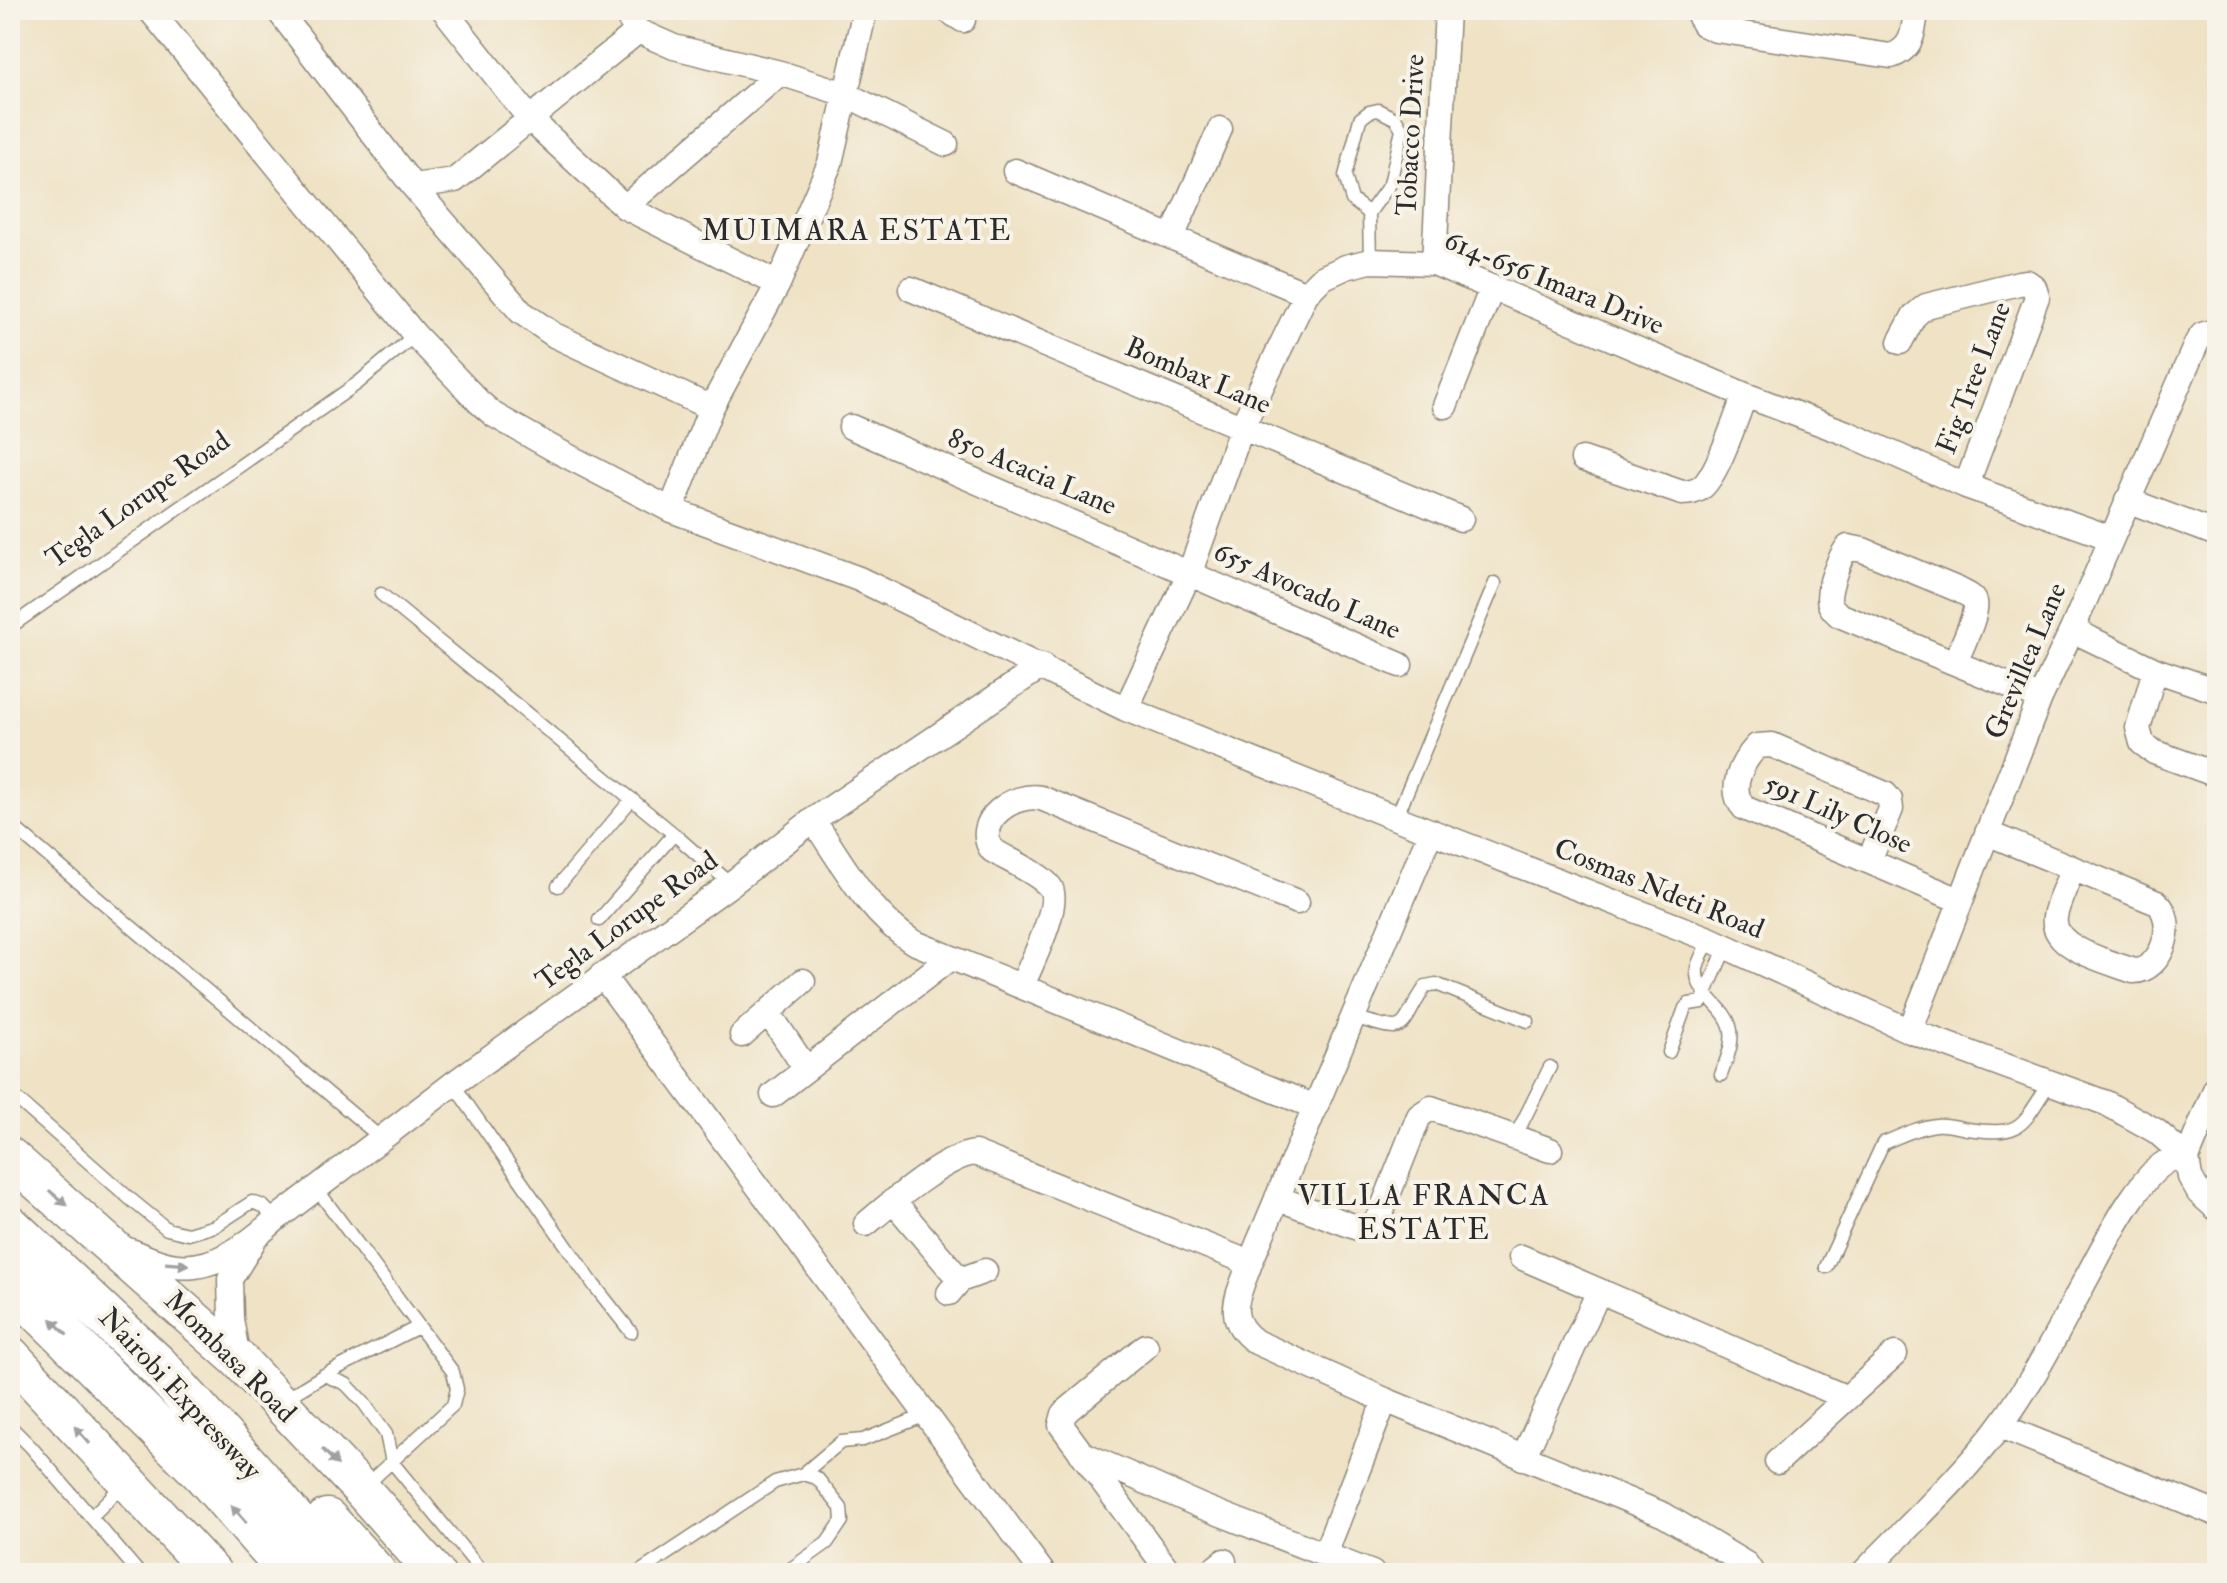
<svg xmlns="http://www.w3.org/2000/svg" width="2227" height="1583" font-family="'IM FELL Double Pica',serif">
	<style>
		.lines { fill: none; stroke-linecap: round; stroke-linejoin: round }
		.service-casing { stroke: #8d8678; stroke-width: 15 }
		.minor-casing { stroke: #8d8678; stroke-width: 27 }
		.trunk-casing { stroke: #8d8678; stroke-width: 41 }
		.motorway-casing { stroke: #8d8678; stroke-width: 45 }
		.service { stroke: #fff; stroke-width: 12 }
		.minor { stroke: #fff; stroke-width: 24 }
		.trunk { stroke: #fff; stroke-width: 38 }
		.motorway { stroke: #fff; stroke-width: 42 }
		.oneway { fill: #a0a0a0 }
		.labels { text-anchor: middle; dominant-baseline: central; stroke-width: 8; stroke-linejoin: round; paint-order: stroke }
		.street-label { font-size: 28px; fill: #2b2b2b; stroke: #f7f3e8 }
		.neighbourhood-label { font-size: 30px; letter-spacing: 2px; fill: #2b2b2b; stroke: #f7f3e8 }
	</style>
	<rect width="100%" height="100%" fill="#f7f3e8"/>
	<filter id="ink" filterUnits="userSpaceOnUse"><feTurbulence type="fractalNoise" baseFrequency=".0125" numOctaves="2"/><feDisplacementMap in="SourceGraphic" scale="16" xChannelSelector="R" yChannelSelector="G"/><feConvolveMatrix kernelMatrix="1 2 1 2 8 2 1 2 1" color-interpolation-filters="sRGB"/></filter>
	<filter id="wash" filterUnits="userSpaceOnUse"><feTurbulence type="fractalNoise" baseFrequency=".006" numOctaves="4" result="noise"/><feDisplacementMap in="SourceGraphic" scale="32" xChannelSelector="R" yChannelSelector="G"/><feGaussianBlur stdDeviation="1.8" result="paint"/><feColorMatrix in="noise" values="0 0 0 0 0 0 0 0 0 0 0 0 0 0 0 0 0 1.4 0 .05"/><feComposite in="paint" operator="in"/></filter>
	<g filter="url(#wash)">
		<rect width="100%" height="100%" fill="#efe2c5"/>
	</g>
	<g filter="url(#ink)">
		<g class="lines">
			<g class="service-casing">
				<path id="service" d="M1369,213L1352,200L1345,176L1360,119L1369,112L1378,110L1396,119L1402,129L1390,184L1369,213L1370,261
					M381,594L674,834L731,884
					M10,627L358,383L415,335
					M1396,818L1495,583
					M10,824L382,1139
					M558,886L632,799
					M599,920L674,834
					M1709,939C1706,948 1699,959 1697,968C1694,994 1724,1004 1730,1026C1735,1042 1726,1060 1721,1075
					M1354,1017C1414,1036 1396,1029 1426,986L1436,984L1528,1021
					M1669,1052L1685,1008L1689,1004L1702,1002L1726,947
					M453,1084L594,1285L631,1332
					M10,1093L129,1198L167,1229L188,1234L215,1226L252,1202L263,1206L276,1219
					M1515,1137L1550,1067
					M316,1188L453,1372L457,1389L453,1405L364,1487
					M1826,1267L1883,1143C1901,1136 1918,1127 1936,1125C1946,1124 1957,1127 1967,1129C2023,1136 2020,1128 2049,1084
					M324,1375L346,1384L364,1403L386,1434L392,1462L483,1573
					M283,1400L324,1375L418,1327
					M10,1426L31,1447L139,1573
					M803,1474L841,1442L863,1440L926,1415
					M91,1517L123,1485
					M638,1573L775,1482L803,1474L817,1478L841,1508L842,1521L827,1543L785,1573"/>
			</g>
			<g class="minor-casing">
				<path id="minor" d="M150,10L415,335L479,402L494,415L554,449L671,510L859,579L1126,709L1396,818L1709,939L1910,1031L2106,1103L2156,1131L2187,1158L2190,1177L2199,1193L2217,1209
					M278,10L413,186L521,312L554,335L711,408
					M444,10L529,118L625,207L778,284
					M623,10L638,31L674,47L780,73
					M947,10L963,20
					M1697,10L1703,24L1716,30L1891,56C1913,49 1914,30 1916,10
					M1015,171L1306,294
					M413,186L455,180L638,31
					M625,207L780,73L845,94L946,144
					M1172,237L1220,129
					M1434,263L1447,10
					M911,289L1461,519
					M1900,342L1914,316L1926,306L2019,283L2027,282L2034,287L2037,297L1966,486
					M1445,406L1492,288
					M851,427L1400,665
					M1583,459L1682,493C1689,493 1695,492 1701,488C1718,475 1736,417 1745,395
					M2127,500L2217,534
					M671,510L711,408L778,284L830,163L865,10
					M1848,547L1863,550L1959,590C1964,593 1973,596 1975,602C1979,612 1959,652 1955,663L1839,615C1835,611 1832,609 1830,604C1825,594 1840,555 1848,547Z
					M2072,630L2155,670L2217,691
					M1955,663L2040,698
					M2155,670L2138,728L2142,743L2154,752L2217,775
					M1126,709L1190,572L1242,427L1306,294L1322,278L1346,267L1370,261L1434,263L1745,395L1849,434L1966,486L2111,538
					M813,820C843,864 868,913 913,942L1315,1107
					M1431,831L1250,1263C1239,1295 1222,1318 1256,1342L1385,1400L1664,1515L1746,1564L1752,1573
					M1987,833L2157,903C2178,921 2162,972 2133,971C2111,962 2050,949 2055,917C2057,902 2067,885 2072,870
					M1869,861L1891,809L1890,800L1885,794L1772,745L1757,746C1742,762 1727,789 1744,808L1959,900
					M602,975L1043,1573
					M1022,986C1030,966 1062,904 1050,887C1039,873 1008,860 992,850C972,821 1014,792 1041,798L1297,902
					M768,1012L806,1069
					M1910,1031L2040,698L2072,630L2197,342L2202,335L2217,330
					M742,1035L803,981
					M773,1095L950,958
					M1277,1198L1358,1228L1371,1227L1380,1215L1419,1116L1431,1108L1550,1150
					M893,1201L960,1280
					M866,1224C891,1203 945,1156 975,1153L1250,1263
					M128,1250C144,1256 159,1264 176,1266C214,1271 250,1243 276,1219L453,1084L731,884L813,820L1042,666
					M1521,1257L1847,1398
					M949,1293L960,1280L985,1271
					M1146,1346L1069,1409L1064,1414L1061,1425L1170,1573
					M238,1359L231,1319L230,1279L253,1242
					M2000,1426L2217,1514
					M1081,1453L1203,1507L1372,1573
					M1523,1458L1599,1291
					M1777,1462L1895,1354
					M1325,1554L1385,1400
					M1209,1573L1224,1561
					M1863,1573C1909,1525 1960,1479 2000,1426C2034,1380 2059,1329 2086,1279C2102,1250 2142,1166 2175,1158C2179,1157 2183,1158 2187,1158L2217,1085"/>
			</g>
			<g class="trunk-casing">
				<path id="trunk" d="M10,1157L238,1359L361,1489L435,1573
					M10,1355L212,1573"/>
			</g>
			<g class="motorway-casing">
				<path id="motorway" d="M10,1227L158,1366L265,1485L337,1573
					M10,1282L203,1473L291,1573
					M327,1520L375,1573"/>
			</g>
			<use href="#service" class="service"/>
			<use href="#minor" class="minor"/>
			<use href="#trunk" class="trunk"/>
			<use href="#motorway" class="motorway"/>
		</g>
		<defs><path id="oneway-solid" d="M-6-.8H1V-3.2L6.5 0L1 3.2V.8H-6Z" transform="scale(2)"/></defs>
		<g class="oneway">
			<use href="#oneway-solid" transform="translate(58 1198) rotate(41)"/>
			<use href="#oneway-solid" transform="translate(177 1264) rotate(4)"/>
			<use href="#oneway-solid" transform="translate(59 1327) rotate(-135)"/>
			<use href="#oneway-solid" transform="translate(82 1435) rotate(-132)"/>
			<use href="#oneway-solid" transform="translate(330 1457) rotate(46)"/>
			<use href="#oneway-solid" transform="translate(239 1514) rotate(-131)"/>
		</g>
	</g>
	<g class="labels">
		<g class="street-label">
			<text transform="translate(1411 135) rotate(-87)">Tobacco Drive</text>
			<text transform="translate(1554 283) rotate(22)">614-656 Imara Drive</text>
			<text transform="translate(1198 376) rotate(23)">Bombax Lane</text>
			<text transform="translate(1974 378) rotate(-69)">Fig Tree Lane</text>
			<text transform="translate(1032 472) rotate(23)">850 Acacia Lane</text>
			<text transform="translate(138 500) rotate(-35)">Tegla Lorupe Road</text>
			<text transform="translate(1307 591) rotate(24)">655 Avocado Lane</text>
			<text transform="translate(2026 661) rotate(-67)">Grevillea Lane</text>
			<text transform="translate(1838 814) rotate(24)">591 Lily Close</text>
			<text transform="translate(1659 889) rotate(22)">Cosmas Ndeti Road</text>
			<text transform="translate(627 921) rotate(-36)">Tegla Lorupe Road</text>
			<text transform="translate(230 1357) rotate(45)">Mombasa Road</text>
			<text transform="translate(180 1394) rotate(47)">Nairobi Expressway</text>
		</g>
		<g class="neighbourhood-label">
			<text x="857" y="230">MUIMARA ESTATE</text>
			<text x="1424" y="1195">VILLA FRANCA<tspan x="1424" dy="34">ESTATE</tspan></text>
		</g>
	</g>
	<rect width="2227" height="1583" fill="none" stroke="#f7f3e8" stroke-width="40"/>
</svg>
